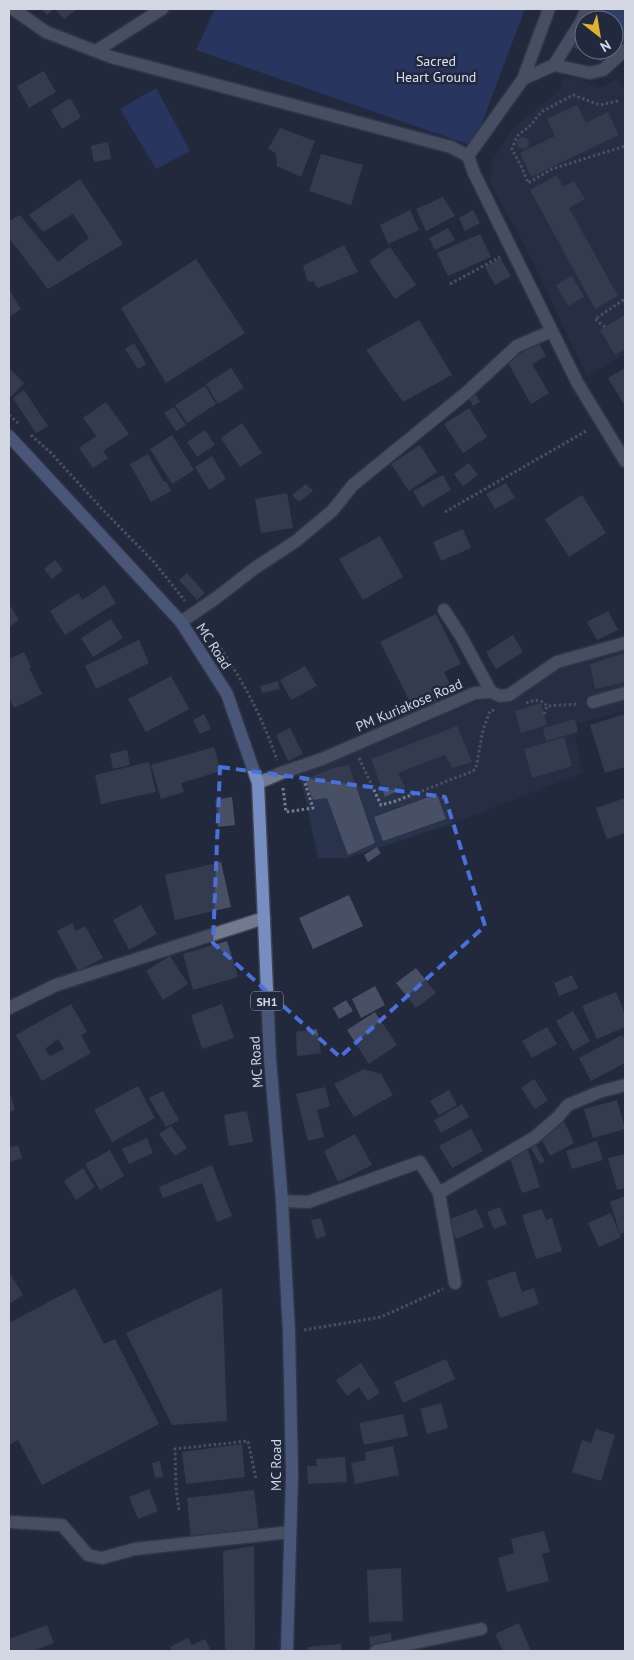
<svg xmlns="http://www.w3.org/2000/svg" width="634" height="1660" font-family="'PT Sans',sans-serif">
	<style>
		.built { fill: #29334b }
		.green { fill: #2e448a }
		.forest { fill: #3f57a0 }
		.building { fill: #485065; fill-rule: evenodd }
		.lines { fill: none; stroke-linecap: round; stroke-linejoin: round }
		.minor-casing { stroke: #3f4555; stroke-width: 15 }
		.major-casing { stroke: #3f4555; stroke-width: 15 }
		.path { stroke: #777d8d; stroke-width: 3; stroke-dasharray: 2.5 2.5; stroke-linecap: butt }
		.minor { stroke: #717a91; stroke-width: 12 }
		.major { stroke: #788dc2; stroke-width: 12 }
		.marked { fill: none; stroke: #4a70db; stroke-width: 4; stroke-dasharray: 10 6; stroke-linejoin: round }
		.labels { text-anchor: middle; dominant-baseline: central; stroke-width: 5; stroke-linejoin: round; paint-order: stroke }
		.shield { fill: #22293c; stroke: #9da3b2; stroke-width: 1 }
		.shield-label { font-size: 12px; font-weight: bold; fill: #d2d7e4 }
		.park-label { font-size: 14px; fill: #d9e1f6; stroke: #22293c }
		.street-label { font-size: 14px; fill: #d2d7e4; stroke: #22293c }
	</style>
	<rect width="100%" height="100%" fill="#22293c"/>
	<path class="built" d="M562,77L576,78L599,88L618,79L625,91V354L587,376L528,252L490,182L493,160L513,128L561,89Z
		M625,648V710L573,725L582,773L454,823L347,858H318L300,775L478,701L515,699L558,668Z"/>
	<path class="green" d="M215,9H525L473,146L196,50Z
		M156,88L190,151L156,169L120,109Z"/>
	<path class="forest" d="M593,9H625V48L608,65L572,46L584,26V50H614V20H588Z"/>
	<path class="building" d="M42,9H54L47,15Z
		M55,9H77L64,19Z
		M44,71L56,92L29,108L17,86Z
		M70,98L81,117L62,129L51,110Z
		M577,105L586,123L608,112L619,135L531,177L520,153L555,136L547,119Z
		M280,128L315,141L301,177L277,166L276,153L268,149Z
		M517 143a6 6 0 1 1 12 0a6 6 0 1 1-12 0Z
		M108,142L111,159L94,162L91,146Z
		M321,154L363,165L351,205L309,191Z
		M557,175L563,187L574,181L585,199L569,208L618,296L595,309L530,190Z
		M80,179L123,244L48,289L9,238V221L20,215L58,262L89,238L73,214L43,232L29,215Z
		M443,197L455,216L426,231L416,209Z
		M410,210L419,230L388,244L380,225Z
		M473,210L480,223L465,231L459,218Z
		M448,228L455,240L435,250L429,238Z
		M480,234L491,257L448,276L437,253Z
		M344,245L358,272L318,288L313,281L308,282L303,266Z
		M390,247L416,285L395,299L369,261Z
		M500,258L511,276L495,285L485,267Z
		M196,259L245,333L166,383L121,308Z
		M572,276L584,297L568,306L556,285Z
		M9,289L21,309L9,317Z
		M625,315V349L615,355L600,330Z
		M419,320L452,375L403,402L366,350Z
		M134,343L146,364L138,369L125,349Z
		M539,343L546,356L532,364L549,393L531,404L507,361Z
		M9,368L24,383L11,397L9,395Z
		M231,368L244,388L218,404L206,384Z
		M625,368V406L608,378Z
		M205,386L216,404L187,423L175,405Z
		M473,389L480,402L473,406L466,393Z
		M24,390L48,426L36,433L13,398Z
		M106,402L129,434L103,451L108,458L93,468L79,448L96,436L83,418Z
		M174,407L186,425L176,431L164,413Z
		M469,408L487,437L463,453L444,424Z
		M242,423L262,453L240,467L221,438Z
		M205,430L215,445L197,457L187,442Z
		M172,435L194,470L172,484L150,449Z
		M420,445L437,472L409,491L391,464Z
		M148,454L164,482L166,481L171,491L151,502L130,464Z
		M212,456L226,479L209,490L195,467Z
		M469,463L478,475L463,486L454,474Z
		M443,475L451,490L422,507L413,491Z
		M506,483L515,498L495,509L486,494Z
		M306,484L313,491L299,502L292,495Z
		M287,493L293,528L261,533L255,499Z
		M582,495L606,533L569,557L545,519Z
		M463,529L471,548L441,561L433,542Z
		M380,536L403,577L363,600L339,559Z
		M55,560L63,570L52,579L44,569Z
		M187,573L205,593L197,600L179,580Z
		M105,585L116,603L65,635L50,611L78,593L82,600Z
		M9,604L19,620L9,627Z
		M608,611L618,630L597,640L587,622Z
		M436,614L461,664L444,672L455,694L416,714L380,642Z
		M111,619L123,638L93,657L81,638Z
		M513,635L523,652L496,669L486,652Z
		M139,640L149,663L96,689L85,666Z
		M24,652L31,667L29,668L42,694L14,708L9,698V659Z
		M625,653V682L595,689L590,664Z
		M305,666L317,686L291,700L280,680Z
		M171,676L189,709L146,732L128,699Z
		M278,681L280,689L262,693L260,686Z
		M541,703L547,725L521,733L515,711Z
		M204,714L211,729L200,734L193,720Z
		M625,714V767L605,773L590,725Z
		M575,719L578,732L546,741L543,728Z
		M457,726L472,762L452,768L445,755L398,773L405,787L385,797L371,759Z
		M290,728L303,754L288,761L276,735Z
		M564,737L572,766L532,778L524,749Z
		M214,747L221,771L181,783L184,792L161,799L151,765Z
		M127,750L130,765L113,769L110,754Z
		M149,762L156,792L101,804L95,775Z
		M349,765L375,843L348,855L327,798L313,800L305,779L333,768Z
		M437,794L446,819L383,841L374,817Z
		M232,797L235,825L218,827L215,800Z
		M625,798V833L607,839L596,808Z
		M377,847L381,853L368,862L364,855Z
		M221,862L231,907L175,920L165,875Z
		M349,895L363,926L313,949L299,918Z
		M141,905L157,934L129,950L113,920Z
		M72,923L76,931L85,926L103,958L78,971L57,931Z
		M227,941L238,977L193,990L183,954Z
		M170,956L188,984L163,1000L146,971Z
		M416,968L436,993L416,1008L396,983Z
		M572,975L578,988L559,996L554,983Z
		M375,986L385,1005L361,1018L352,999Z
		M616,992L625,1015V1027L597,1039L582,1006Z
		M346,1000L353,1011L339,1019L333,1008Z
		M71,1004L87,1032L81,1035L91,1053L42,1081L16,1035ZM58,1039L64,1049L50,1056L45,1049Z
		M222,1004L234,1038L202,1049L191,1015Z
		M573,1011L590,1041L573,1051L556,1021Z
		M375,1012L397,1045L369,1064L347,1030Z
		M547,1027L557,1044L532,1058L522,1041Z
		M317,1029L321,1053L297,1056L296,1032Z
		M622,1035L625,1040V1063L591,1081L579,1058Z
		M364,1069L381,1074L393,1095L354,1117L334,1084Z
		M534,1079L548,1100L535,1109L521,1088Z
		M138,1086L155,1118L112,1142L94,1110Z
		M325,1087L330,1106L317,1110L324,1137L308,1141L296,1094Z
		M449,1090L457,1105L439,1115L430,1101Z
		M9,1091L15,1110L9,1112Z
		M163,1091L179,1120L166,1127L149,1098Z
		M617,1100L625,1129L593,1138L584,1109Z
		M462,1104L469,1117L441,1133L434,1120Z
		M247,1111L253,1142L229,1146L224,1115Z
		M564,1121L574,1143L550,1156L539,1134Z
		M171,1126L187,1148L175,1156L159,1134Z
		M471,1129L483,1151L452,1168L439,1146Z
		M355,1134L372,1165L338,1182L324,1151Z
		M147,1138L153,1153L129,1164L122,1149Z
		M597,1141L603,1160L572,1169L566,1151Z
		M535,1144L545,1161L540,1164L530,1147Z
		M18,1145L22,1158L10,1162L9,1148Z
		M110,1150L124,1176L100,1190L85,1164Z
		M528,1150L540,1187L522,1193L509,1156Z
		M625,1154V1188L617,1190L608,1158Z
		M212,1165L232,1216L217,1222L202,1183L163,1198L159,1187Z
		M83,1168L95,1187L76,1200L64,1181Z
		M625,1196V1232L620,1234L610,1202Z
		M500,1207L507,1224L494,1229L487,1212Z
		M476,1209L484,1227L456,1239L448,1220Z
		M542,1209L546,1220L552,1218L562,1251L536,1259L522,1215Z
		M611,1213L621,1237L599,1247L588,1223Z
		M321,1218L326,1236L316,1239L311,1220Z
		M515,1271L522,1292L534,1288L539,1304L500,1318L487,1281Z
		M9,1272L23,1295L9,1304Z
		M75,1288L104,1344L115,1339L159,1424L42,1485L18,1440L9,1445V1323Z
		M222,1288L227,1421L172,1425L126,1333Z
		M446,1359L455,1379L403,1403L394,1382Z
		M361,1363L380,1393L368,1401L359,1387L347,1396L336,1380Z
		M441,1403L448,1428L427,1434L420,1409Z
		M403,1414L408,1436L364,1445L359,1423Z
		M596,1429L615,1435L601,1481L572,1472L582,1440L591,1443Z
		M242,1444L245,1477L186,1484L182,1452Z
		M393,1446L399,1475L355,1484L351,1463L366,1460L365,1452Z
		M345,1457L347,1482L308,1484L307,1466H317L316,1459Z
		M160,1461L163,1477L155,1478L152,1463Z
		M149,1489L158,1511L138,1519L129,1497Z
		M254,1490L259,1532L191,1539L187,1498Z
		M544,1531L550,1552L542,1554L549,1581L507,1592L498,1558L514,1553L511,1539Z
		M254,1546L255,1651H225L223,1551Z
		M401,1568L403,1621L369,1622L367,1570Z
		M519,1623L531,1651H503L495,1634Z
		M47,1625L54,1643L32,1651H10L9,1639Z
		M391,1633L392,1643L371,1647L369,1637Z
		M188,1638L192,1645L205,1639L211,1651H172L170,1647Z
		M341,1644V1651H308V1647Z"/>
	<g class="lines">
		<g class="minor-casing">
			<path id="minor" d="M13,9L46,32L111,57L451,147L468,156L474,173L577,382L625,461
				M96,51L162,9
				M554,65L581,22L587,9
				M523,79L554,65L590,73L603,70L625,50
				M468,156L523,79L549,9
				M444,610L462,638L491,692
				M181,622L216,598L255,568L296,541L332,511L353,485L466,393L517,346L552,331
				M593,702L625,693
				M258,783L281,773L322,759L475,693L491,692L500,696L509,695L557,662L625,643
				M9,1008L56,985L264,918
				M439,1193L455,1283
				M282,1201L308,1202L420,1162L439,1193L535,1137L558,1117L568,1105L599,1092L625,1085
				M9,1522L62,1525L88,1555L102,1558L135,1549L290,1532
				M376,1651L481,1629"/>
		</g>
		<g class="major-casing">
			<path id="major" d="M9,436L181,622L227,694L258,783L270,1059L282,1201L289,1332L292,1474L287,1651"/>
		</g>
		<path class="path" d="M618,101L600,105L573,95L541,112L531,125L517,136L512,149L522,168L528,183L552,169L625,146
			M450,284L500,257
			M605,327L595,319L625,299
			M9,415L18,423
			M31,435L51,453L102,509L154,562L185,601
			M445,512L588,430
			M203,624C235,666 260,710 277,760
			M526,703C535,700 541,698 547,706L579,704
			M544,714L547,706
			M359,758L381,805L396,801L473,771L476,768L483,730L490,711L495,710
			M283,788L286,812L313,808L304,780
			M304,1330L381,1317L443,1289
			M179,1510L176,1488L175,1449L248,1441L256,1479"/>
		<use href="#minor" class="minor"/>
		<use href="#major" class="major"/>
	</g>
	<path d="M0 0H634V1660H0ZM220,767L445,797L485,926L340,1057L213,943Z" fill="#22293c" fill-opacity=".55" fill-rule="evenodd"/>
	<path class="marked" d="M220,767L445,797L485,926L340,1057L213,943Z"/>
	<g class="labels">
		<rect class="shield" x="251" y="991.5" width="32" height="19" rx="4"/>
		<g class="shield-label">
			<text x="267" y="1001">SH1</text>
		</g>
		<g class="park-label">
			<text x="436" y="61">Sacred<tspan x="436" dy="16">Heart Ground</tspan></text>
		</g>
		<g class="street-label">
			<text transform="translate(214 646) rotate(57)">MC Road</text>
			<text transform="translate(409 705) rotate(-23)">PM Kuriakose Road</text>
			<text transform="translate(256 1062) rotate(-94)">MC Road</text>
			<text transform="translate(276 1465) rotate(-90)">MC Road</text>
		</g>
	</g>
	<rect width="634" height="1660" fill="none" stroke="#d2d7e4" stroke-width="20"/>
	<g transform="translate(599 35) rotate(149)"><circle r="24" fill="#22293c" stroke="#686f7f"/>
	<path d="M0-4L9 19L0 12L-9 19Z" fill="#deb133"/>
	<text y="-8" font-size="14" font-weight="bold" text-anchor="middle" fill="#d2d7e4">N</text>
	</g>
</svg>
